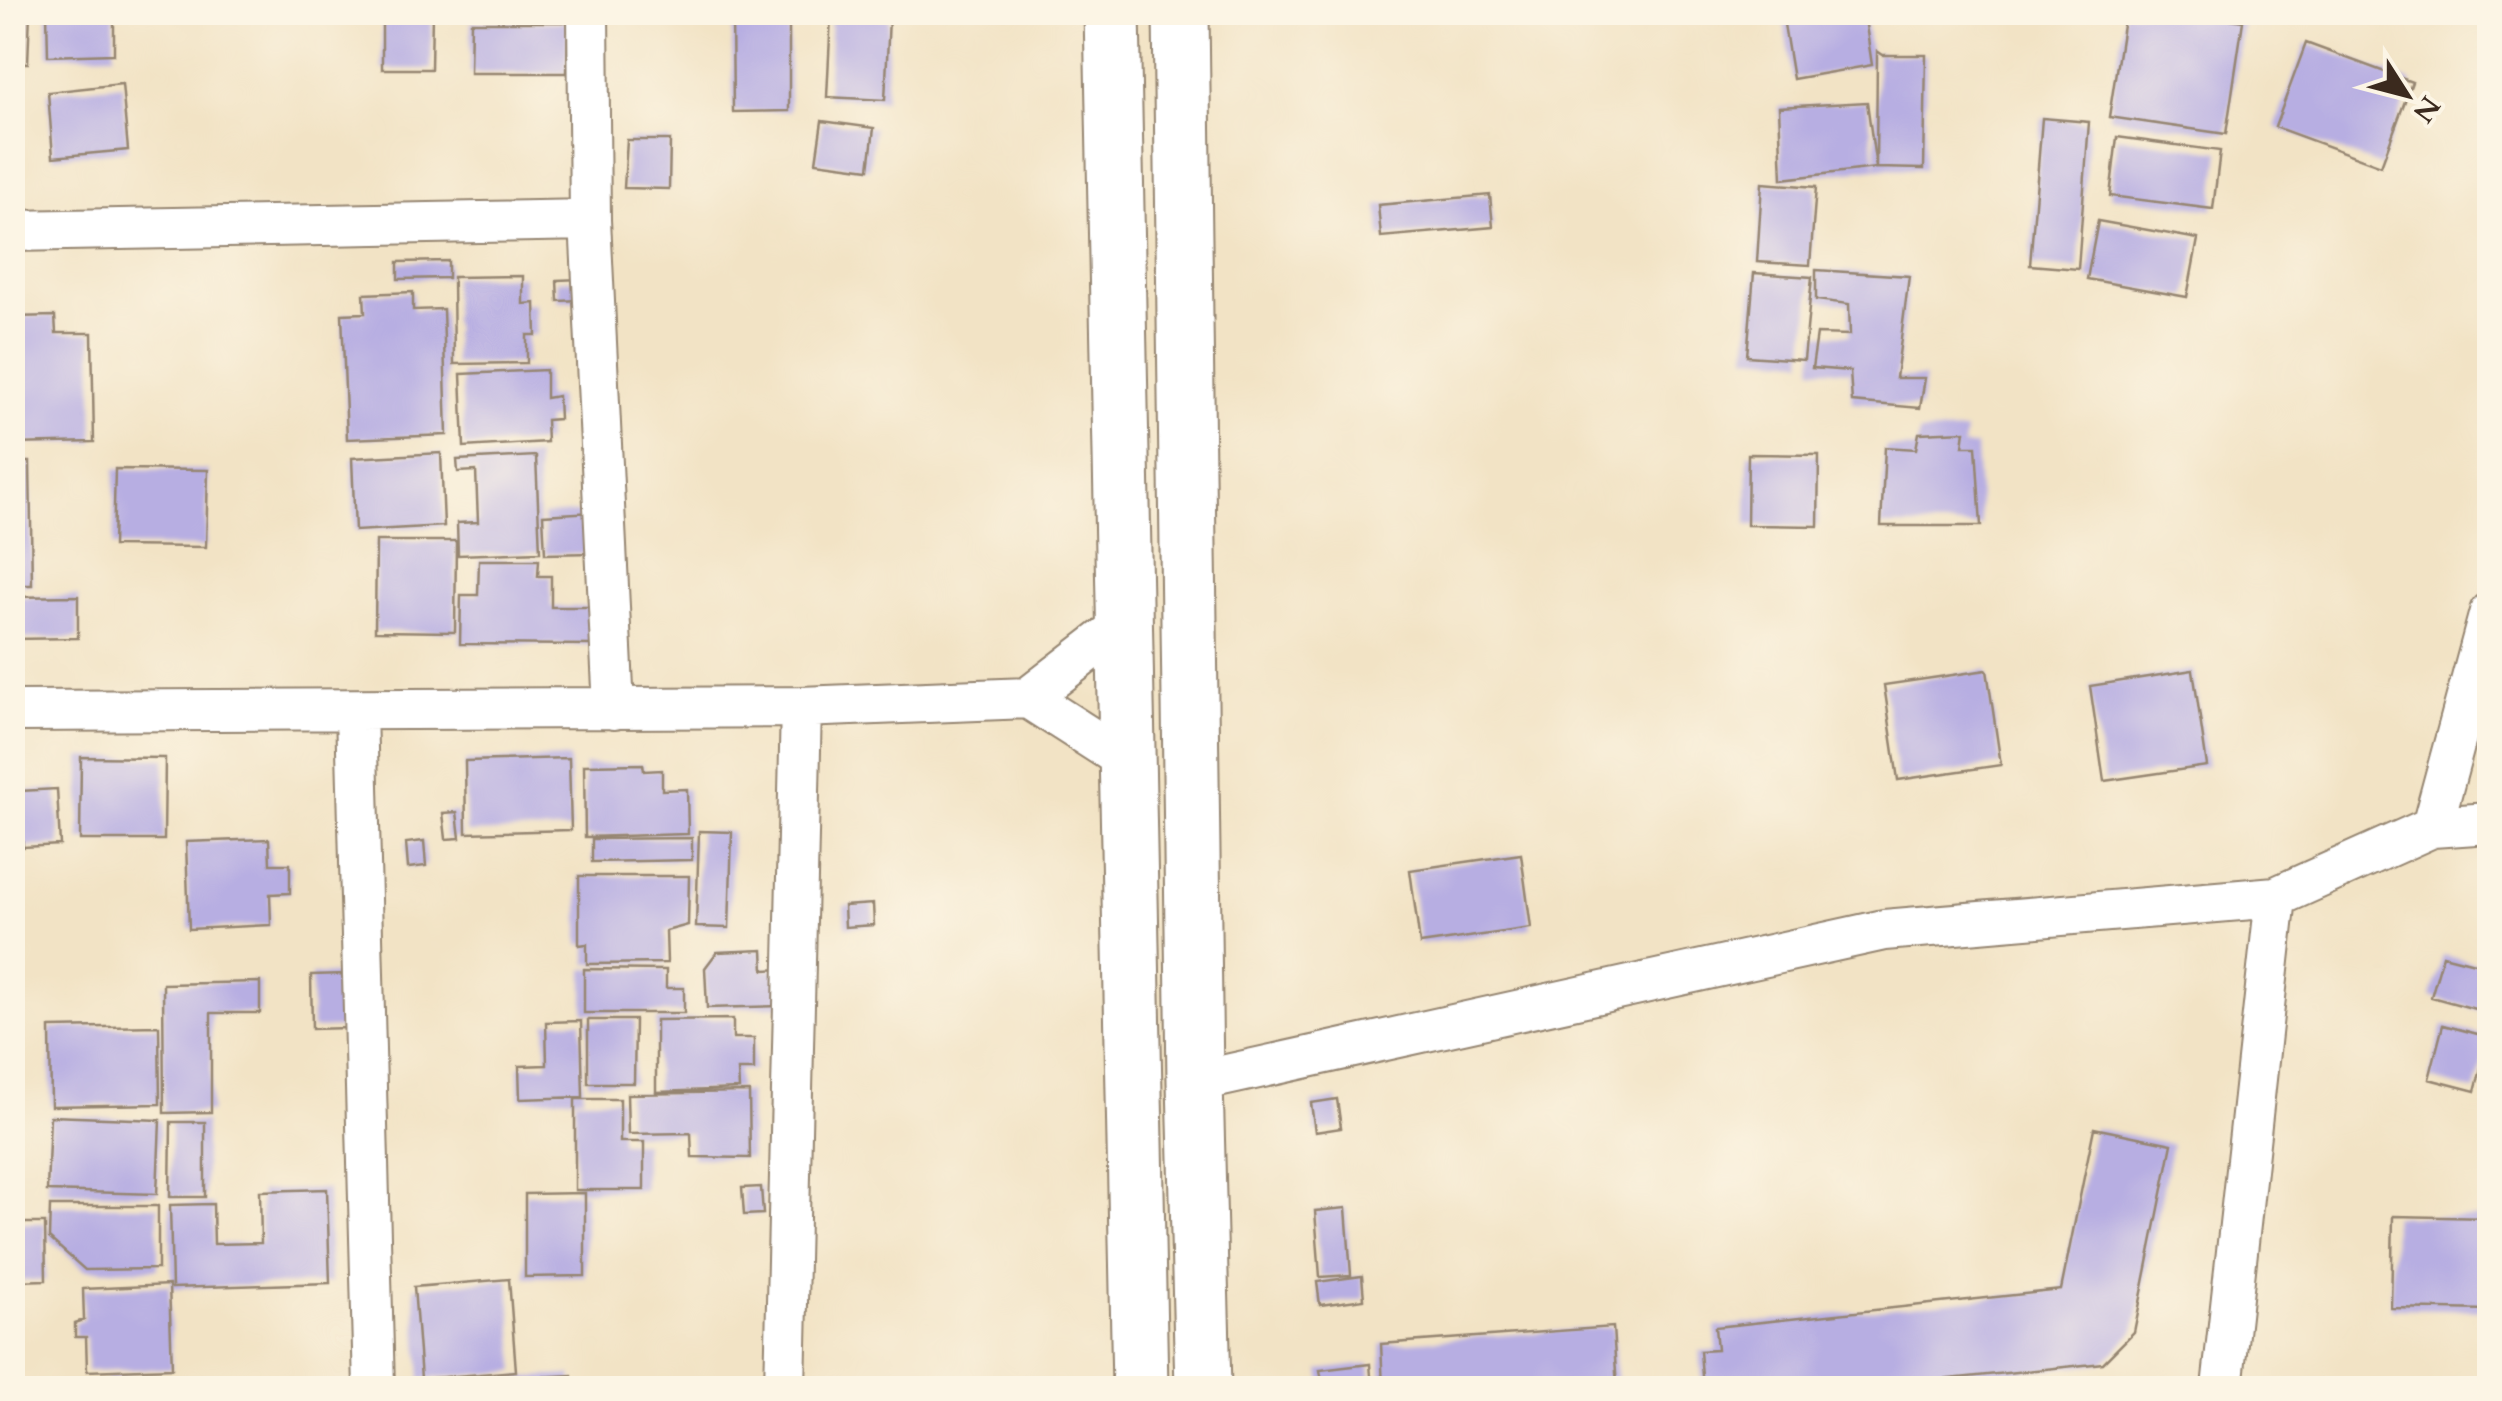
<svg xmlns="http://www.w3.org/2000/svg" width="2502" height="1401" font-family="Cardo,serif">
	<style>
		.building { fill: #b7aee2 }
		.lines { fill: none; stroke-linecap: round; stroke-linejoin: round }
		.street-casing { stroke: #968672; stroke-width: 44 }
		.secondary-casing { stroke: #968672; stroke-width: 59 }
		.street { stroke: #fff; stroke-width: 40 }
		.secondary { stroke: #fff; stroke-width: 55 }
	</style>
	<rect width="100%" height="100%" fill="#fcf5e5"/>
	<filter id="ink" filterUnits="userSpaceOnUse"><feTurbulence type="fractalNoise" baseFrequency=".01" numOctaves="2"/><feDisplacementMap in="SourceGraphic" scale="20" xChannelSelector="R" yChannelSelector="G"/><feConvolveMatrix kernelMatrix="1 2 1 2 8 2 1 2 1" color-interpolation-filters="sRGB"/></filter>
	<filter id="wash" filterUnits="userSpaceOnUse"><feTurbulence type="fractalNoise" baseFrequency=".0048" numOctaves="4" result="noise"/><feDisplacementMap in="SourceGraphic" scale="40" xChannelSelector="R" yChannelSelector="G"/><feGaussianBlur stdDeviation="2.25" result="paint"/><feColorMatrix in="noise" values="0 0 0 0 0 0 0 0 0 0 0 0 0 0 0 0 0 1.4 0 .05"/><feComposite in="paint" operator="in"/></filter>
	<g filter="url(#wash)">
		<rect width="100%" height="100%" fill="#f2e3c5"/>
		<g id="blocks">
			<path class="building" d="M12,12H30L28,63H12Z
				M47,12H114V54L48,56Z
				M382,12H432L431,69H382Z
				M732,12H789V111L733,112Z
				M1506,12H1575V18L1508,22Z
				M1782,12H1864L1872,65L1793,79Z
				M2125,12H2187L2243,21L2226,134L2109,117Z
				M831,15L889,18L885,100L827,97Z
				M471,22H568L567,73H470Z
				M2306,43L2412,82L2381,166L2275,127Z
				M1877,51L1883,55H1926L1924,169L1876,168Z
				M122,84L128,150L53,157L48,92Z
				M20,90V150H12V91Z
				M1867,102L1876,168L1782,179L1779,107Z
				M2042,118L2089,122L2078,269L2030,265Z
				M822,121L874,128L869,169L816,162Z
				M2117,137L2220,151L2213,209L2110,196Z
				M627,140H670L669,189L624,188Z
				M1762,183L1816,187L1810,265L1757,262Z
				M1490,195L1493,227L1381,237L1378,205Z
				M2098,221L2198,239L2187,297L2087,279Z
				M448,261V278L398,279V262Z
				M1816,270L1909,276L1896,378H1925L1920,408L1852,402L1850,371L1812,368L1817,334L1850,335L1849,304L1816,300Z
				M1754,273L1812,277L1804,360L1747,356Z
				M523,276V304L535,303L536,335H527V363L454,364L453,277Z
				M581,279V300L558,301L557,280Z
				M413,292V310L443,309L447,435L347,439L342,314L365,313L364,294Z
				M55,316L56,333H92L94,442L12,444V317Z
				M546,370V398L558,396L559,419L546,420L547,442L464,447L461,374Z
				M1965,431L1963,446H1976L1981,526H1881L1885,447L1916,449L1919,433Z
				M441,453L444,526L355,531L352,458Z
				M1748,454L1819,455L1818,526L1747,525Z
				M536,456L540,552L458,555L457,523L478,522L476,471L458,472L457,460Z
				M12,462H30L32,585H12Z
				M115,469L208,470L206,547L113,546Z
				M593,512L594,553L545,554L543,515Z
				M376,541H456L455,632L375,631Z
				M479,560H539L538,576H551V607H594L593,645L460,644L461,595H478Z
				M78,596V638L12,639V597Z
				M1987,670L2001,765L1898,780L1884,685Z
				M2193,670L2207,766L2104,781L2090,686Z
				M81,757L165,758L164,840H80Z
				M569,758L571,830L466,833L465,761Z
				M643,764L644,771L662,770V790L687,789L688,834L585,837L584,765Z
				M57,789L60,845L23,847L20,791Z
				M457,812L460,838L446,839L443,813Z
				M699,831L732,832L729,928L696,927Z
				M692,838V860L592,862V839Z
				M269,839L270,864H290V893L270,894L271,925L189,929L186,842Z
				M424,841L426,866L408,868L406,843Z
				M1521,854L1531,928L1420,944L1410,870Z
				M579,876H689L688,925L666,931L667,963L587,964V944L579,945Z
				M873,904L874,925L845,927L844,906Z
				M763,950L764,970L782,969L783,1006L707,1008L705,968L717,952Z
				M2443,955L2490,967V1013L2431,997Z
				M584,969L666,970V988H684V1013H584Z
				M346,974L347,1028L312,1029L311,975Z
				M260,982V1013H211V1112L164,1113L163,984Z
				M733,1019V1038H754V1070H738L739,1089L656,1092V1020Z
				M588,1020H635L634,1083H588Z
				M581,1021L583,1097L520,1099L519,1066L547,1065L546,1022Z
				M2443,1025L2489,1037L2475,1091L2429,1079Z
				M159,1026L160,1104L51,1106L50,1028Z
				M749,1092L750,1158L692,1157L691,1133L628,1134L627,1094Z
				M575,1099H620V1142H644V1190H575Z
				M1337,1099L1341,1128L1315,1132L1311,1103Z
				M50,1116L160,1120L157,1194L47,1191Z
				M171,1122H205V1197H170Z
				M2094,1128L2172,1144L2134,1332L2103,1363L1862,1388H1703L1700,1351L1717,1350L1715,1327L2061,1290Z
				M761,1187L763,1214L744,1215L742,1188Z
				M327,1189L330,1283L172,1288L170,1205L213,1204L214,1244L261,1243L260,1191Z
				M585,1193V1276L525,1277V1194Z
				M50,1206H158V1269L85,1270L49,1238Z
				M1346,1208L1351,1275L1320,1277L1315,1211Z
				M2393,1216L2490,1218V1310L2391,1308Z
				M16,1223H45L46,1280L17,1281Z
				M1362,1276L1364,1299L1320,1305L1317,1282Z
				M509,1279L516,1371L421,1379L414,1287Z
				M169,1285L172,1368L87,1371L86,1337H75V1323L84,1320L83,1289Z
				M1613,1327L1617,1388H1383L1381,1344Z
				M1370,1364L1372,1388H1323L1320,1370Z
				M572,1375L573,1388H480V1380Z
				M107,1377H160V1388H107Z
				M183,1385H223V1388H183Z"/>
		</g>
	</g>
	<g filter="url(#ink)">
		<use href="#blocks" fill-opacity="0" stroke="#968672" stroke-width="2.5"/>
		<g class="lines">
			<g class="street-casing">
				<path id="street" d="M588,12L590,220L614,709
					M12,231L590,220
					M1028,698L1125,623
					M12,711L801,707L1028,698L1128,762
					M356,711L374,1388
					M2432,827L2490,612
					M1195,1082L1884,930L2276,897L2432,827L2490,823
					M785,1388L801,707
					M2222,1388L2276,897"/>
			</g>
			<g class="secondary-casing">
				<path id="secondary" d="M1112,12L1140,1388
					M1181,12L1195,1082L1203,1388"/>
			</g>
			<use href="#street" class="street"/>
			<use href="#secondary" class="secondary"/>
		</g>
	</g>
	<rect width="2502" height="1401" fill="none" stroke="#fcf5e5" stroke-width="50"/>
	<g transform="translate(2407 95) rotate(126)" stroke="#fcf5e5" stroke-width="8" paint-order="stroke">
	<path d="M0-8L18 38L0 25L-18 38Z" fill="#3b2a1e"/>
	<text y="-15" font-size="28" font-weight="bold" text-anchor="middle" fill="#3b2a1e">N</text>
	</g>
</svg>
